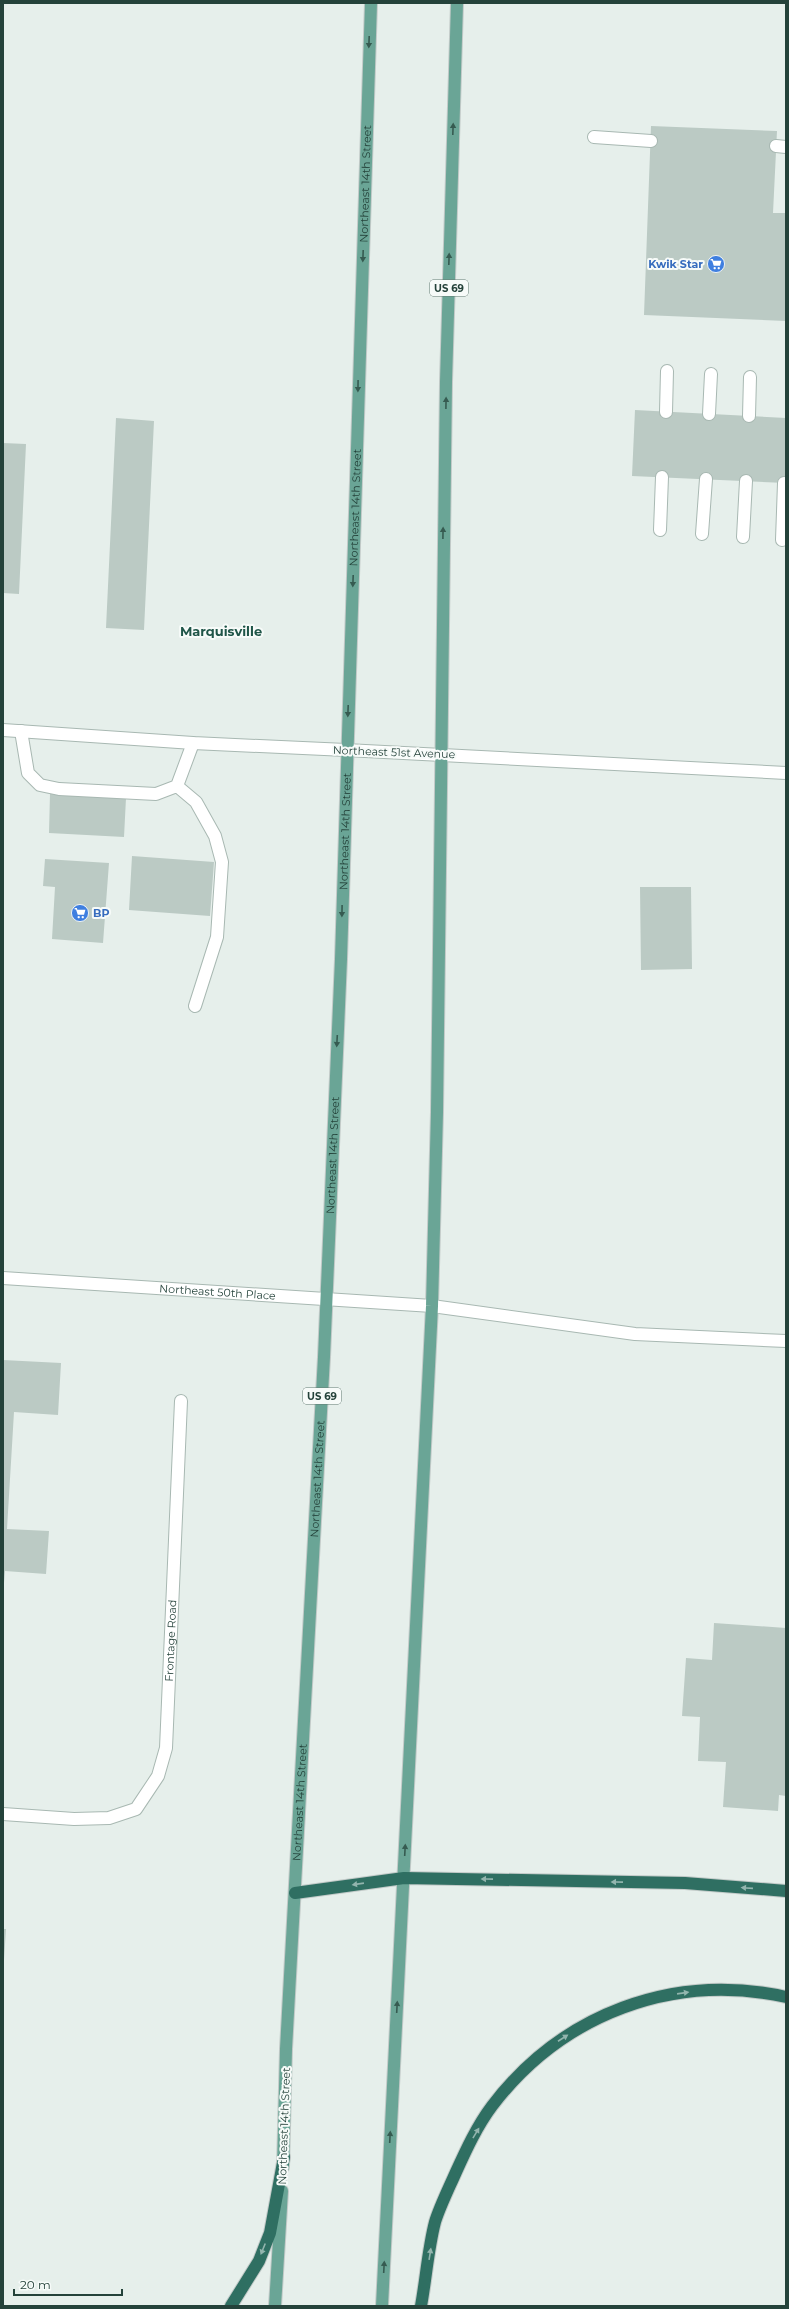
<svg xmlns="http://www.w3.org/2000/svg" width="789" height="2309" font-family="Montserrat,sans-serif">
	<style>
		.building { fill: #bbcac4 }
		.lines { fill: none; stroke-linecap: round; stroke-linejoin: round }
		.service-casing { stroke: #a8b8b2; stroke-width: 14 }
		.minor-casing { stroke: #a8b8b2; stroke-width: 14 }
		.tertiary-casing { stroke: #a8b8b2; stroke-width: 14 }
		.primary-casing { stroke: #c2cac8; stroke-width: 14 }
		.motorway-casing { stroke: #c2cac8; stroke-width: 14 }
		.service { stroke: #fff; stroke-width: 12 }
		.minor { stroke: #fff; stroke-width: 12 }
		.tertiary { stroke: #fff; stroke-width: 12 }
		.primary { stroke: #6aa596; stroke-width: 12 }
		.motorway { stroke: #2f6f62; stroke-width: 12 }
		.oneway { fill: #365b51 }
		.oneway2 { fill: #93b5ae }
		.labels { text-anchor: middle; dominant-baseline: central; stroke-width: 4; stroke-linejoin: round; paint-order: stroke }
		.shield { fill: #f7fbf9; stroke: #637a73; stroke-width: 1 }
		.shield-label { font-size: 10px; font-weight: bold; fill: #24423a }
		.street-label { font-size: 11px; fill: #24423a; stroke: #f7fbf9 }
		.shop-label { font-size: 11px; font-weight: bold; fill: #366cbe; stroke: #f7fbf9; text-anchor: end }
		.quarter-label { font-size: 13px; font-weight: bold; fill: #1f5548; stroke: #f7fbf9 }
	</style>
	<rect width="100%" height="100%" fill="#e6efeb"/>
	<path class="building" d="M651,126L777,131L773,213H786V321L644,315Z
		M635,410L786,418V483L632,476Z
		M116,418L154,421L144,630L106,628Z
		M3,443L26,444L19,594L3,593Z
		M50,794L126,798L124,837L49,833Z
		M132,856L214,862L210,916L129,910Z
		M45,859L109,863L103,943L52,939L55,887L43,886Z
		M640,887H691L692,969L641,970Z
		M3,1360L61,1363L58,1415L14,1412L7,1529L49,1531L46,1574L5,1571L4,1583Z
		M714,1623L786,1628V1796L779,1795L778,1811L723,1807L726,1762L698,1761L700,1717L682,1716L686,1658L712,1660Z
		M3,1929H6L4,1960H3Z"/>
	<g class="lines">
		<g class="service-casing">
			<path id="service" d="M594,137L651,141
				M776,146L786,147
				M666,412L667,371
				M709,414L711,374
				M749,416L750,377
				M660,530L662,477
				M702,534L706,479
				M743,537L746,481
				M782,540L784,483
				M21,731L28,773L40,785L59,789L156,794L177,786L193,743
				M177,786L196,802L215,836L222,862L217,937L195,1006
				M432,1306L635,1334L786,1341"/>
		</g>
		<g class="minor-casing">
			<g id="minor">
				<path d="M3,730L193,743L346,750"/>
				<path id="s1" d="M3,1278L432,1306"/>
				<path id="s2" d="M3,1814L74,1819L109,1818L136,1809L158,1776L166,1748L181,1401"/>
			</g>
		</g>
		<g class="tertiary-casing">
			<path id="tertiary" d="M346,750L786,773"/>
		</g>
		<g class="primary-casing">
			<g id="primary">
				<path id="s3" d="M283,2167L286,2049L324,1357L341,959L371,3"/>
				<path d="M275,2306L282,2191"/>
				<path d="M382,2306L432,1306L437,1112L446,382L457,3"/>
			</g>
		</g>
		<g class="motorway-casing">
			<path id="motorway" d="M295,1893L404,1878L685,1883L786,1891
				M231,2306L259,2261L270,2233L284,2157
				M421,2306C426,2279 428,2249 435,2222C440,2206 449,2188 456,2172C466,2150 477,2126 492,2106C562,2014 673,1972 786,1997"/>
		</g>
		<use href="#service" class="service"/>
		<use href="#minor" class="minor"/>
		<use href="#tertiary" class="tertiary"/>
		<use href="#primary" class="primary"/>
		<use href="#motorway" class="motorway"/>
	</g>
	<defs><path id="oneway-solid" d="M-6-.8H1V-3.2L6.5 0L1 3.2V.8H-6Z"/></defs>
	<g class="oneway">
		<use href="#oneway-solid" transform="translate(369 42) rotate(92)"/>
		<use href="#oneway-solid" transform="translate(453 129) rotate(-88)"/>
		<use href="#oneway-solid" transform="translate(363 256) rotate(92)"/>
		<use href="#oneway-solid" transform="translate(449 259) rotate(-88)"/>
		<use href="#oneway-solid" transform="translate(358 386) rotate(91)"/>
		<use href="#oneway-solid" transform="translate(446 403) rotate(-89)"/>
		<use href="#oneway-solid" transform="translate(443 533) rotate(-89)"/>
		<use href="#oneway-solid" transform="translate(353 581) rotate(92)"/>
		<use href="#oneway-solid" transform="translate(348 711) rotate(92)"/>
		<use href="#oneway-solid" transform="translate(342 911) rotate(91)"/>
		<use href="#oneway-solid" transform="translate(337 1041) rotate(93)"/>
		<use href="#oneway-solid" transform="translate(405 1850) rotate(-87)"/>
		<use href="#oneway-solid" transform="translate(397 2007) rotate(-87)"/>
		<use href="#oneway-solid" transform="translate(390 2137) rotate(-87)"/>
		<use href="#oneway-solid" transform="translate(384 2267) rotate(-87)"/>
	</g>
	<g class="oneway2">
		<use href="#oneway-solid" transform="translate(487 1879) rotate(-179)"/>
		<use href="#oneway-solid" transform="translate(617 1882) rotate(-179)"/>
		<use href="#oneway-solid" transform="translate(358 1884) rotate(172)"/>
		<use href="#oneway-solid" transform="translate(747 1888) rotate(-176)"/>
		<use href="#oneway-solid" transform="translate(683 1993) rotate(-8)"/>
		<use href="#oneway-solid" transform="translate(563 2038) rotate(-33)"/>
		<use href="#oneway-solid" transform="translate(476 2133) rotate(-59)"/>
		<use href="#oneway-solid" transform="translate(263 2249) rotate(112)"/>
		<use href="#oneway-solid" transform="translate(430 2254) rotate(-81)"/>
	</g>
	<defs>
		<g id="supermarket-disc" transform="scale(0.9)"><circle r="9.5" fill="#3f7fe0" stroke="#f7fbf9"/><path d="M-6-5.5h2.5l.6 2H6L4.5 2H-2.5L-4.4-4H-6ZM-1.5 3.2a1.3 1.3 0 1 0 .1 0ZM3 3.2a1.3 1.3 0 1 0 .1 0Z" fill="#fff"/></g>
	</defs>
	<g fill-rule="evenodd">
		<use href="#supermarket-disc" x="716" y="264"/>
		<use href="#supermarket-disc" x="80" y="913"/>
	</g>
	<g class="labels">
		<g class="shield">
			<rect x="430" y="280" width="38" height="16" rx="3"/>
			<rect x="303" y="1388" width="38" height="16" rx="3"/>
		</g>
		<g class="shield-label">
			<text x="449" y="288">US 69</text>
			<text x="322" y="1396">US 69</text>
		</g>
		<g class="street-label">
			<text stroke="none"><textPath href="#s3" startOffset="1985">Northeast 14th Street</textPath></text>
			<text stroke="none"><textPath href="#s3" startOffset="1661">Northeast 14th Street</textPath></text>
			<text transform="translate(394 752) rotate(2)">Northeast 51st Avenue</text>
			<text stroke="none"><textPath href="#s3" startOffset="1337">Northeast 14th Street</textPath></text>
			<text stroke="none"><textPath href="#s3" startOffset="1013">Northeast 14th Street</textPath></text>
			<text stroke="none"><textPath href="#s1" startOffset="215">Northeast 50th Place</textPath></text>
			<text stroke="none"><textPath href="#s3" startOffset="689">Northeast 14th Street</textPath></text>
			<text stroke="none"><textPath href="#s2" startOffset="311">Frontage Road</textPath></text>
			<text stroke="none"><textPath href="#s3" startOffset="365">Northeast 14th Street</textPath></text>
			<text transform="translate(284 2126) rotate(-88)">Northeast 14th Street</text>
		</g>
		<g class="shop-label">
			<text x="703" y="264">Kwik Star</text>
			<text x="93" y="913" text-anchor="start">BP</text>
		</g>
		<g class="quarter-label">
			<text x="221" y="631">Marquisville</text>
		</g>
	</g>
	<rect width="789" height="2309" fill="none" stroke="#24423a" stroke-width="8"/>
	<path d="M14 2289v6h108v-6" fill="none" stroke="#24423a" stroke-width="2"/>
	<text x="20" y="2289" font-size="12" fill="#24423a" stroke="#f7fbf9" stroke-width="3" paint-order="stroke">20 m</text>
</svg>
